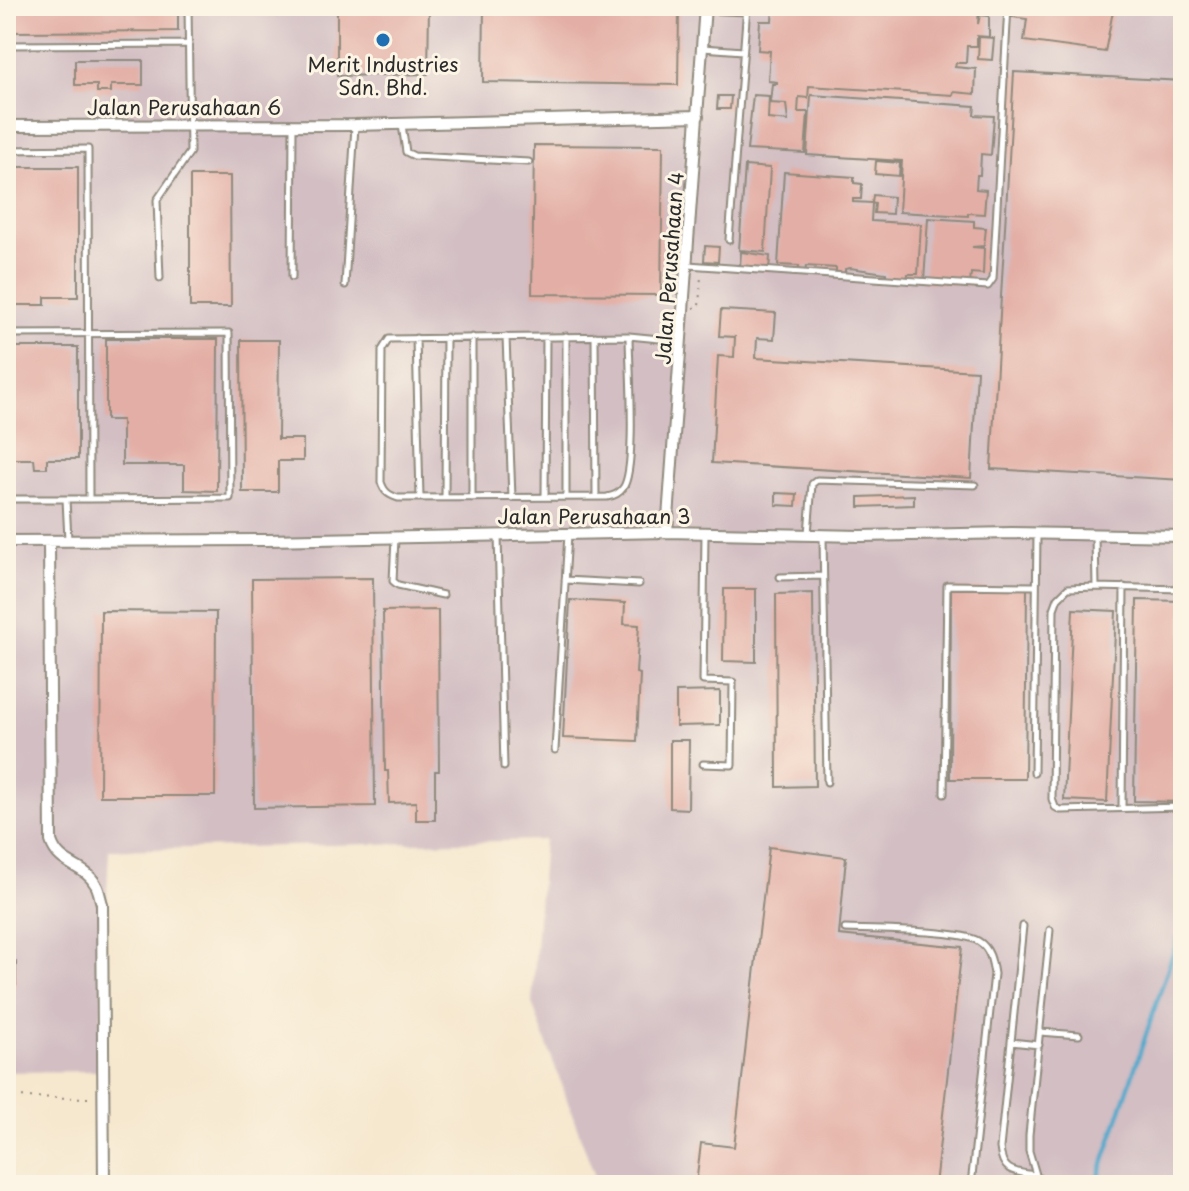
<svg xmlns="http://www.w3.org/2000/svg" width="1189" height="1191" font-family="'Playpen Sans',sans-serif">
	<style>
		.industrial { fill: #d2bec3 }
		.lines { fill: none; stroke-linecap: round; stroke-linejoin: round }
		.stream { stroke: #4ea8cb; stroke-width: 4 }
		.building { fill: #e3aea5 }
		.lane-casing { stroke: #908a7d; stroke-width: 9 }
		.street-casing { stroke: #908a7d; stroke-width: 14 }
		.path { stroke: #908a7d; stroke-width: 2; stroke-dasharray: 2 6; stroke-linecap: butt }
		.lane { stroke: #fff; stroke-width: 5 }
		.street { stroke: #fff; stroke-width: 10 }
		.poi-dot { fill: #1f6fb2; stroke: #fcf5e5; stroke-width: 3 }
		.labels { text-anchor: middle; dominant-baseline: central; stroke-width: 6; stroke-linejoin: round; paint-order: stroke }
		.poi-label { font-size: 20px; fill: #2b2b2b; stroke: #fcf5e5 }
		.street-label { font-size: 20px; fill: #2b2b2b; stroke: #fcf5e5 }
	</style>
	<rect width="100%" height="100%" fill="#fcf5e5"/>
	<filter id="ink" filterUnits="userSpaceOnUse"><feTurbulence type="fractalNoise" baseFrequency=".0125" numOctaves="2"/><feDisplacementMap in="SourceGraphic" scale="16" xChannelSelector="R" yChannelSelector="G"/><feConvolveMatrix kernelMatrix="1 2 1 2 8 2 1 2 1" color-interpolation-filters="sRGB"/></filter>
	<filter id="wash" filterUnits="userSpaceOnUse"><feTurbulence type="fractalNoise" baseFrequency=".006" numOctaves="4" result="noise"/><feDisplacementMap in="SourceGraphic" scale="32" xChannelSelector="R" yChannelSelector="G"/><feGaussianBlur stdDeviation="1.8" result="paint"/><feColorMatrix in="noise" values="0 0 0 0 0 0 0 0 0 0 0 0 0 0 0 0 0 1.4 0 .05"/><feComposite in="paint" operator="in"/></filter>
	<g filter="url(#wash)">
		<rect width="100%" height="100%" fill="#f6e8cf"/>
		<path class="industrial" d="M6,6H1183V1153L1172,1185H598L532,1003L544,840L109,850L99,1071L6,1072Z"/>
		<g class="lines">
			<path class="stream" d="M1096,1185L1183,923"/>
		</g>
		<g id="blocks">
			<path class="building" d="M6,6H178V31L6,32Z
				M337,6H429L428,74L337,76Z
				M484,6H668V11H679L678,85L483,82Z
				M773,6H979L978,24L980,15L989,16V37L977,36V46H967L966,63H956L955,67L976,69L975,94L954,92L953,95L809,86L808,98L799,97L798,112H808L805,153L747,150L753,95L769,96L768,119L788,121L786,104L770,103L772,84H777V82L768,81L770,51L758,50L760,21H772Z
				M1013,6H1114L1105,52L1024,41L1027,19L1012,17Z
				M979,37L994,38L992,60L978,59Z
				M75,60H143V85H111V92H97V85H75Z
				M1014,72L1183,81V480L991,469Z
				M811,95L975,106L974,115L994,116L991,155L981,154L980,175H977L976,189L986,190L984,214L968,213V216L899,212L902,161L807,155Z
				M718,96H731L730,109H717Z
				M534,145L663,146L661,295L532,294Z
				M876,161L900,163L899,176L875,174Z
				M745,166L770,168L765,252L739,250Z
				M6,167H78V297H45V305H6Z
				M784,172L854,177V183L862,184L861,199H853V202L872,203L873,195L893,197L892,214L874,213L875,204L872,203L871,221L921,224L918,274H908L907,280L886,279V273L850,268L845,269V277L836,276V268L806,266L805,273H798L799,266L778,265Z
				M190,176H230L231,307H190Z
				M928,218L974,221V227L986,228L984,246L972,247L984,248L983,274L971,273L970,285L924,282Z
				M705,246L719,247L718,262L704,261Z
				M741,252L770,256L769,271L740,267Z
				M721,310L776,313L774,339L757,338L756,358L977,371L971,478L712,463L718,356L734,357L735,337L719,336Z
				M106,339H218L217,491L184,490V465H122V420H106Z
				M241,340H279L278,439H303V461H278V492H242Z
				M6,347H78V459H47V468H35L34,459H14V467L6,468Z
				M776,493L797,494L796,506L776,505Z
				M914,495V505L859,507V497Z
				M373,578L375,806L254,808L252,579Z
				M724,589H756V662L723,661Z
				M951,589H1027L1025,779H950Z
				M813,593L815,786L777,787L776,594Z
				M570,600L625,603L624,624L639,625L636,673L640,674L637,741L563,738Z
				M1137,600L1183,601V802L1134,801Z
				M1073,609L1116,611L1107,802L1064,800Z
				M438,610L439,771H435V820H416V802L389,803L388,771H385L383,611Z
				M101,611L216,612L215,796H100Z
				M720,691V725L676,726V692Z
				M6,739H9L10,822H6Z
				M670,740H689L688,809L670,808Z
				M769,847L846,857L839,935L962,947L935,1185H696L701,1143L734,1147Z
				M6,959H13V962H16V985H6Z"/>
		</g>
	</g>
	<g filter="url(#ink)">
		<use href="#blocks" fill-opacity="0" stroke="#908a7d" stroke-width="2"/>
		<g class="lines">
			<g class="lane-casing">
				<path id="lane" d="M706,10L746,12
					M6,45L189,44
					M703,48L743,51
					M402,125L406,152L414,156L529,162
					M6,150L88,149L89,499L230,498L229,333L6,334
					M729,240L747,6
					M688,265L988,286L993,279L1008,6
					M292,277L293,126
					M160,278L157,200L190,152L188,6
					M345,285L355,126
					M595,336L596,497
					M629,336C629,364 637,469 623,488C619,494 613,496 607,497L398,498C389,495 384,492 381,482L382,350L389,339L629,336L680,341
					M506,337L512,498
					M416,338L420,498
					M545,497L546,337
					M566,497V336
					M445,498L446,337
					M472,498V337
					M6,499H89
					M66,499L68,540
					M808,534L812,484L817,480L975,485
					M498,535L504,767
					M823,536L827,782
					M1095,536L1096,587L1183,589
					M395,538L393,581L398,585L443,595
					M780,577L823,576
					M565,580L639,584
					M1096,587L1068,588L1058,598L1054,609L1052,799L1055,807L1060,810L1183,807
					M555,750L568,534
					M703,764L732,765L733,682L703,681L705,534
					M1034,773L1037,535
					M944,794L947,585L1036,586
					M1122,808L1124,587
					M1023,926L1000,1148C1002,1172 1014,1172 1035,1175
					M845,929C872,930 959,930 978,941C990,948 992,961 994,974L971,1185
					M1040,1032L1079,1035
					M1011,1042L1039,1045
					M1039,1185L1029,1151V1135L1050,930"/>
			</g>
			<g class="street-casing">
				<path id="street" d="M6,126L355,125L698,116
					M667,532L705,6
					M6,541L266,540L667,532L861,536L1012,533L1183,536
					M49,541L51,841C59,867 84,863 96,885C99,890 100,898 102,904L104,1185"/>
			</g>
			<path class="path" d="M693,308L699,307L701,276
				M6,1097L92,1098"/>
			<use href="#lane" class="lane"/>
			<use href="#street" class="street"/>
		</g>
	</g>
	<circle class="poi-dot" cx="383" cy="40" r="8"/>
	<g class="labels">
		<g class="poi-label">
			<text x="383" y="64">Merit Industries<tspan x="383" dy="23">Sdn. Bhd.</tspan></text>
		</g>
		<g class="street-label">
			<text x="184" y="107">Jalan Perusahaan 6</text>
			<text transform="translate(669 268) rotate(-86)">Jalan Perusahaan 4</text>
			<text x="594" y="516">Jalan Perusahaan 3</text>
		</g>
	</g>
	<rect width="1189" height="1191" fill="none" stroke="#fcf5e5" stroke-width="32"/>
</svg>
